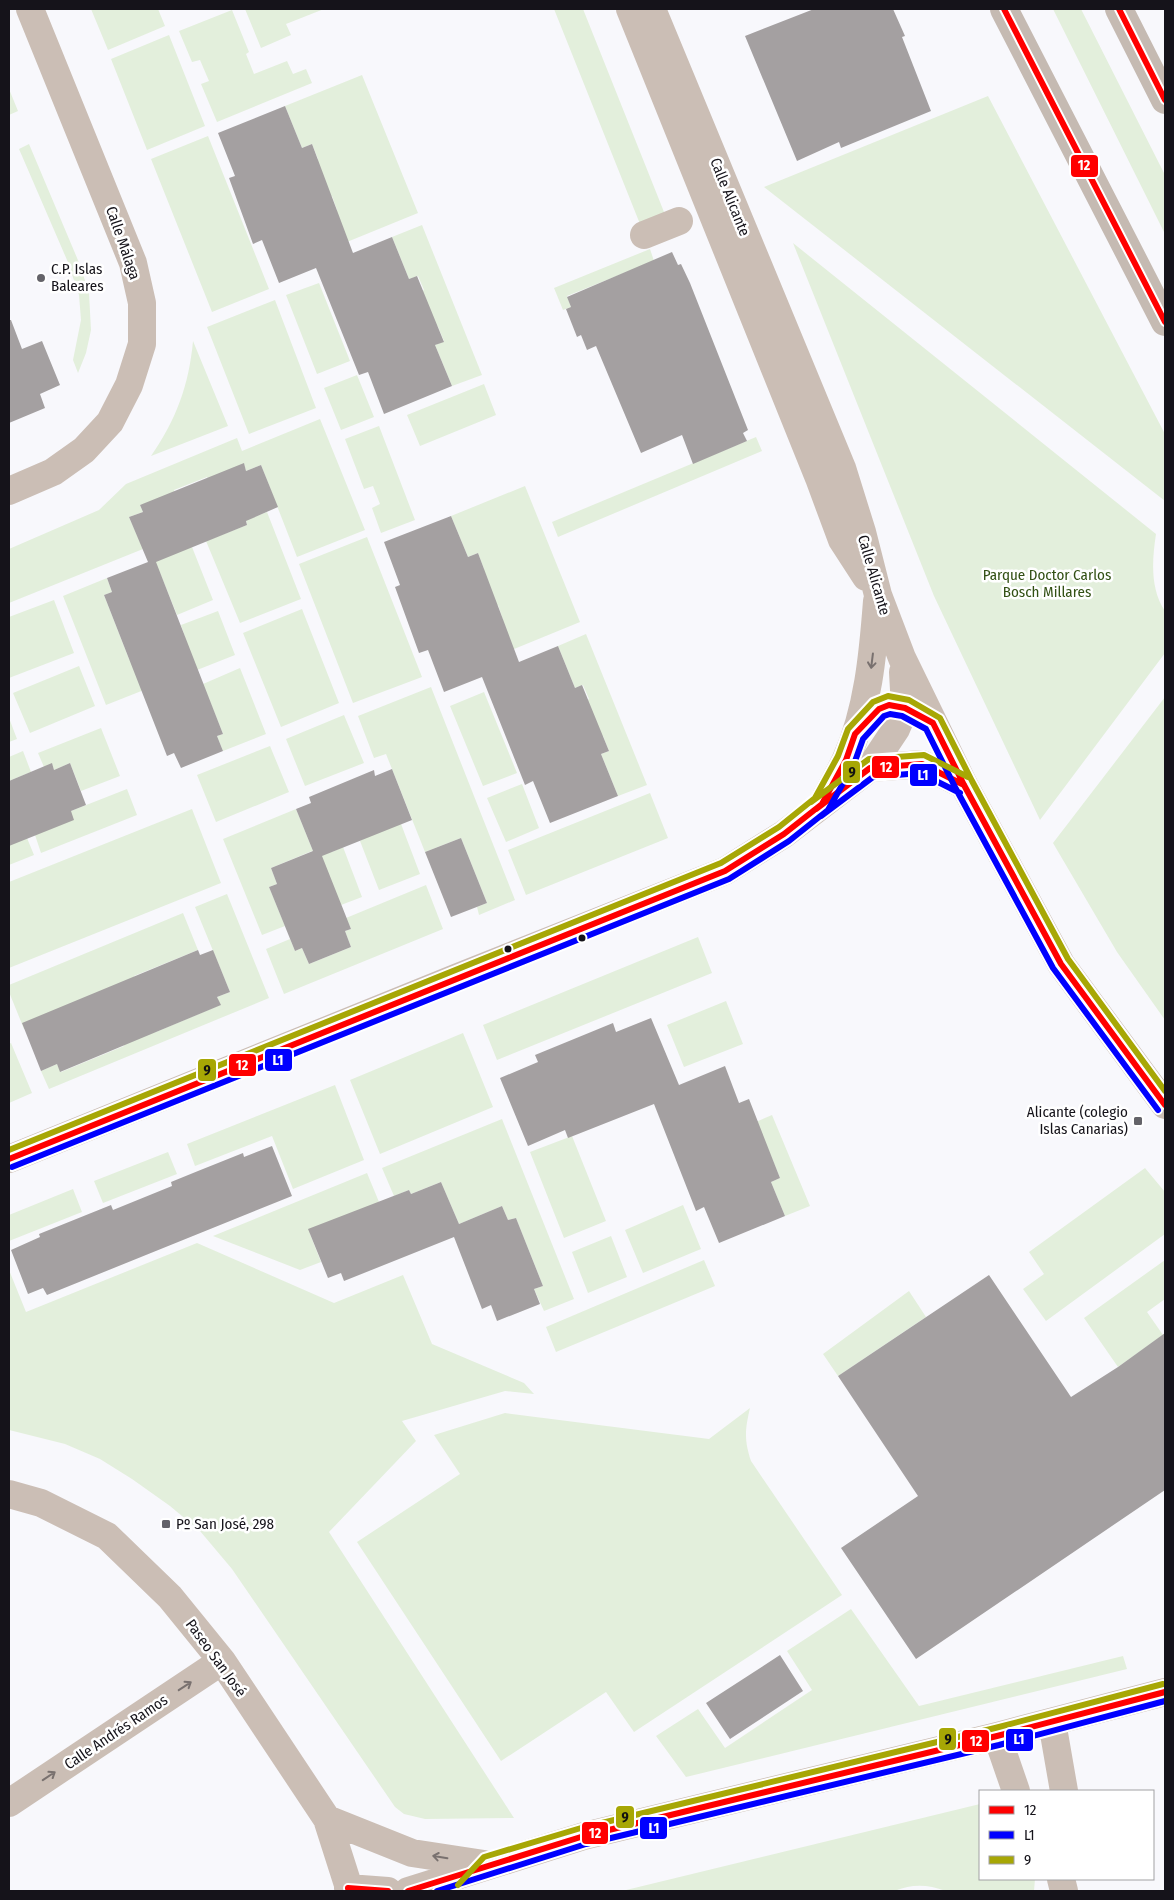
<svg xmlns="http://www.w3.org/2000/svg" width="1174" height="1900" font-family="'Fira Sans Condensed',sans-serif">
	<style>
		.green { fill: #e3efdc }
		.building { fill: #a4a0a1 }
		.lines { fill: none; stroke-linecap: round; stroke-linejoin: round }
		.minor { stroke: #cbbeb5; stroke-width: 28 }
		.highway { stroke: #c5bab2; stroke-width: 28 }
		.bus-1-casing { stroke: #fff; stroke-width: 10 }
		.bus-2-casing { stroke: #fff; stroke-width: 10 }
		.bus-3-casing { stroke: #fff; stroke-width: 10 }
		.bus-1 { stroke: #f00; stroke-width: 6 }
		.bus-2 { stroke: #00f; stroke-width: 6 }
		.bus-3 { stroke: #a7a705; stroke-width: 6 }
		.oneway { stroke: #79716f }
		.poi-dot { fill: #646369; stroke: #fff; stroke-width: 2 }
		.bus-dot { fill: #15131a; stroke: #fff; stroke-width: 2 }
		.labels { text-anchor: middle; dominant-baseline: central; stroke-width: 5; stroke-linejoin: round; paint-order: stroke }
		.street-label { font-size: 15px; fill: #15131a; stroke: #fff }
		.poi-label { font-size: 15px; fill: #15131a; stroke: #fff; text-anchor: start }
		.park-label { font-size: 15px; fill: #325014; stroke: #fff }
		.line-badge { stroke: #fff; stroke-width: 2 }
		.badge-label { font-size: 14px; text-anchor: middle; font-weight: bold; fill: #fff }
		.pale-badge-label { font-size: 14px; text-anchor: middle; font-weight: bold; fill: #111 }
	</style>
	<rect width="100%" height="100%" fill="#f8f8fc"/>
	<path class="green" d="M91,9H158L165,26L108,50Z
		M245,9H324L286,24L291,35L261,48Z
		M554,9H583L666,217L642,229Z
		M1053,9H1081L1165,175V234Z
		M232,10L249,52L246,54L254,74L287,61L293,74L306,69L312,83L217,122L201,84L209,81L200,60L192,62L179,31Z
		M169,35L205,126L147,150L111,59Z
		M362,75L418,213L342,244L330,214L337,210L332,196L325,198L310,163L318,159L312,144L302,148L285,106Z
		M9,89L18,111L9,115Z
		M988,96L1165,434V501L764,187Z
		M208,136L269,289L212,312L151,159Z
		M29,144L80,265L89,293L91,330L86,353L78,373L73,360L81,320L79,295L67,260L19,149Z
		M422,225L482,375L452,386L435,345L444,341L438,327L416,294L424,290L418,276L409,279L392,237Z
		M793,243L1156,534C1152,560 1150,589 1165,611V653L1040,820L934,596Z
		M650,249L654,261L567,296L571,307L563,310L554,288Z
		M319,283L350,361L317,374L286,295Z
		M275,300L316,408L249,434L207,327Z
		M193,341L228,426L151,456C176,420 189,385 193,341Z
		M357,375L374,417L341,430L324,388Z
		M484,384L496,415L420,446L407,415Z
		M320,419L365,530L297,557L261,465L246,471L244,464L211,485L207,477L174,490L177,499L140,505L143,512L129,517L143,549L9,603V549L99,510L126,484L237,438L242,451Z
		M379,426L415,520L381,533L372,508L380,504L373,486L364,489L345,439Z
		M756,437L762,451L558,537L552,522Z
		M525,486L580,622L507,652L495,623L503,620L498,605L490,607L476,572L484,569L478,553L468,557L451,516Z
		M267,512L301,599L240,623L206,541L247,525L246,520Z
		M367,537L422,677L353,703L299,564Z
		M192,547L213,600L177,615L160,573L148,562Z
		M107,578L112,592L104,595L129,659L149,688L106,705L63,596Z
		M54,600L74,653L9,678V617Z
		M302,609L339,703L281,727L243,633Z
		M218,611L235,655L192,672L179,640L185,637L181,625Z
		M586,634L647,785L618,796L601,754L609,751L603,736L597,739L582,703L589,699L583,685L575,688L558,646Z
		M79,666L95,706L30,733L13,693Z
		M240,668L266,734L223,751L217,736L223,734L203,684Z
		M431,687L515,900L479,915L477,907L487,903L461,838L425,852L386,754L374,758L358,716Z
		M484,692L517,773L483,786L450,706Z
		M1165,697V1020L1117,952L1053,843Z
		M344,715L364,763L305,786L286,739Z
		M9,718L17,739L9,742Z
		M101,728L120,776L81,791L70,763L54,770L52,764L44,767L38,753Z
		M270,746L289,792L216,822L197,775Z
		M23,751L31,772L9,781V757Z
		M522,784L539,828L506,842L487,798Z
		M127,789L137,815L41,853L35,835L71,811Z
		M650,793L668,838L526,895L508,850Z
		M192,809L221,883L9,968V882Z
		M296,809L313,851L329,845L332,852L343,847L362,897L341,905L312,851L271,868L277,884L269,887L285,926L262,935L223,839Z
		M398,816L420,874L379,890L360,841Z
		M27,838L34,855L9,865V845Z
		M426,885L443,929L284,994L266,949L290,939L295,951L302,948L309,964L351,947L345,931L351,929L346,918Z
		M227,894L269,998L49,1089L41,1071L57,1064L61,1072L124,1046L122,1038L156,1032L220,1005L217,997L230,992L195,907Z
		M183,913L198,950L134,976L136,983L24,1029L9,992V985Z
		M698,937L712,973L497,1060L483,1025Z
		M726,1001L743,1044L684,1067L667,1025Z
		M463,1033L493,1107L380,1154L350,1080Z
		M11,1043L32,1093L9,1103V1044Z
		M335,1085L364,1160L293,1189L272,1136L195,1166L187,1144Z
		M772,1115L810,1206L785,1216L771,1182L780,1178L771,1156L751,1124Z
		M502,1119L574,1299L544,1311L534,1289L543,1286L516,1218L508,1220L502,1206L459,1224L441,1182L411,1194L409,1190L394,1196L382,1168Z
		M572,1136L606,1221L564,1238L530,1152Z
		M168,1152L177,1174L103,1203L94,1181Z
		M1145,1168L1165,1192V1234L1046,1321L1023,1289L1044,1274L1029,1252Z
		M367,1173L379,1202L310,1234L321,1262L300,1270L213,1236Z
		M73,1189L82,1212L9,1241V1215Z
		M683,1205L701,1249L643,1273L625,1230Z
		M611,1236L627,1277L588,1293L572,1252Z
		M197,1243L334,1303L403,1275L432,1344L524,1383L534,1394L505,1391L402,1421L416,1441L329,1532L514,1818L425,1819L404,1814L395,1807L232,1569L200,1531L170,1506L132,1479L100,1459L65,1444L9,1430V1270L26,1312Z
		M704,1260L715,1286L556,1352L546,1327Z
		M1165,1260V1299L1147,1312L1163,1335L1118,1367L1084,1318Z
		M909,1291L926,1317L838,1376L823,1354Z
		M750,1408C745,1429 744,1440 751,1461L842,1595L634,1732L606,1692L501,1761L357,1542L460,1474L434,1435L505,1413L709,1439Z
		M851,1609L919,1706L1123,1656L1127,1669L686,1777L656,1736L698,1709L725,1748L812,1690L787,1651Z
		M980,1804V1879H1035L1034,1891H946C926,1884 913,1884 894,1891H622Z"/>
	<path class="building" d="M814,9H893L905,36L902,37L931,111L841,148L839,142L797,161L745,36Z
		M285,106L302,148L312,144L353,253L392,237L409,279L417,276L444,342L435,345L452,386L384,414L368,372L359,375L316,268L279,283L262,240L253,244L229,178L235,176L218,133Z
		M672,252L678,265L681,264L690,283L748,430L743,433L747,441L693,464L682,435L641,453L596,346L587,350L581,335L577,337L566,309L571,307L567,297Z
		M9,320H11L22,349L42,341L60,385L40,394L45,408L9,423Z
		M244,463L246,471L261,465L278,507L246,521L247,525L156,562L223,734L217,736L223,751L181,768L174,753L167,756L104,595L112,592L107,578L148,562L129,517L143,512L140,505Z
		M451,516L468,557L478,553L519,662L558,646L575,688L582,685L609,751L601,754L618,796L550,823L533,781L525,785L482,677L444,692L428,650L419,653L395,587L400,585L384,542Z
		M52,763L54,770L70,763L86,805L71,811L74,820L9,846V781Z
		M392,769L412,820L322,856L351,929L345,931L351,947L309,964L302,948L295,951L269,887L277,884L271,868L313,851L296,809L311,803L309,797L374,770L375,776Z
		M461,838L487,903L451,917L425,852Z
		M198,950L200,955L213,950L230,992L217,997L221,1005L60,1072L57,1064L41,1071L22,1023Z
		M651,1018L679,1085L725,1066L739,1103L749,1099L780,1178L771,1182L785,1216L719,1243L704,1207L696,1211L654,1104L568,1138L565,1130L528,1146L500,1078L538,1062L535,1055L613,1023L616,1032Z
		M272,1146L292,1196L47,1295L43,1288L28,1294L11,1250L40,1237L39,1234L111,1205L113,1210L172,1186L171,1182L198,1171L243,1153L244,1157Z
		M441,1182L459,1224L502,1206L508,1220L516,1218L543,1286L534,1289L540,1304L497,1321L491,1305L482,1309L454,1237L344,1281L341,1273L328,1278L308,1229L409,1190L411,1194Z
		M989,1275L1071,1397L1118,1367L1165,1333V1490L916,1659L841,1548L918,1496L838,1376Z
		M780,1655L803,1691L730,1739L706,1703Z"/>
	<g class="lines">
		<path class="minor" d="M630,9L819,478L842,540L866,577
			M652,9L842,468L862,532L878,595L902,658L964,785L1061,964L1165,1105
			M644,235L679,221
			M9,491L53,472L84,450L110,422L129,385L142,344V303L133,263L30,9
			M870,768L896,729L905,708L903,672
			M826,797C833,784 840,772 846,759C868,710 873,654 877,601
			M9,1159L458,977L725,871L784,834L870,768L922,764L964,785
			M9,1494L41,1503L107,1536L170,1597L222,1661L327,1819L350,1891
			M1052,1722L1064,1791
			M997,1736L1016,1791
			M9,1803L222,1661
			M327,1819L412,1853L484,1864
			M1061,1879L1064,1891
			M348,1888L388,1891
			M408,1891L584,1836L997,1736L1165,1692"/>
		<path class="highway" d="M1004,9L1165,322
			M1119,9L1165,100"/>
		<g class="bus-1-casing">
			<path id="bus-1" d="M1004,9L1165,322
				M1119,9L1165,100
				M816,809L870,768L922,764L964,785
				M9,1159L725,871L784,834L822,804L846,760L855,734L879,709L889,705L905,708L933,723L964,785L1061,964L1165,1105
				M348,1888L388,1891
				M408,1891L584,1836L997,1736L1165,1692"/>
		</g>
		<g class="bus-2-casing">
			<path id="bus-2" d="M821,816L873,777L920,773L960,793
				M12,1167L729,879L789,841L828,810L854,764L863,739L884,716L890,714L902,716L926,729L956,789L1053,968L1158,1110
				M437,1891L586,1844L999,1745L1165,1701"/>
		</g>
		<g class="bus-3-casing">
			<path id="bus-3" d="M811,802L869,759L924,755L968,777
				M9,1150L721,863L779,827L815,798L838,756L848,729L873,702L888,696L909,700L940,718L972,781L1068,959L1165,1091
				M458,1885L484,1857L581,1828L995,1728L1163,1684"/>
		</g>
		<use href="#bus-1" class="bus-1"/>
		<use href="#bus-2" class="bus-2"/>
		<use href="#bus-3" class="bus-3"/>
	</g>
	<defs><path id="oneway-shaft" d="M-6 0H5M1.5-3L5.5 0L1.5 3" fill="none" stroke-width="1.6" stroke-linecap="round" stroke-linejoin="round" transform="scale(1.25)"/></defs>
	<g class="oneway">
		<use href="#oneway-shaft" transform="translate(872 661) rotate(97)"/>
		<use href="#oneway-shaft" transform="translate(185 1686) rotate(-33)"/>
		<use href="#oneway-shaft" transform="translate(49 1776) rotate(-34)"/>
		<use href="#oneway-shaft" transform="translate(440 1857) rotate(-171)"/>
	</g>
	<g class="poi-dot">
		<circle cx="41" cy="278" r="5"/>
		<rect x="1133" y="1116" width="10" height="10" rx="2.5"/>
		<rect x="161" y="1519" width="10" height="10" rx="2.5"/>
	</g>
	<g class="bus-dot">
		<circle cx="582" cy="938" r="4.5"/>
		<circle cx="508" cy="949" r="4.5"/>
	</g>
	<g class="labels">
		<g class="street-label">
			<text transform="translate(730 197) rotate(68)">Calle Alicante</text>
			<text transform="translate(123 243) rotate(71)">Calle Málaga</text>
			<text transform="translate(874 575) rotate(74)">Calle Alicante</text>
			<text transform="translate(216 1658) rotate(54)">Paseo San José</text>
			<text transform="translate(116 1732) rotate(-34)">Calle Andrés Ramos</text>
		</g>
		<g class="poi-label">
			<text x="51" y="269">C.P. Islas<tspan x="51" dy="17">Baleares</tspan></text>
			<text x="1128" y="1112" text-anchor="end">Alicante (colegio<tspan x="1128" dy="17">Islas Canarias)</tspan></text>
			<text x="176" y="1524">Pº San José, 298</text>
		</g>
		<g class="park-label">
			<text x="1047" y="575">Parque Doctor Carlos<tspan x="1047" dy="17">Bosch Millares</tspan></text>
		</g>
	</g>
	<g class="line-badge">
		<rect x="1070" y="154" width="29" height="24" rx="5" fill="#f00"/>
		<rect x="871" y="755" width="29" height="24" rx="5" fill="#f00"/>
		<rect x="842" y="760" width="19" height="24" rx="5" fill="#a7a705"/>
		<rect x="909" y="763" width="29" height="24" rx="5" fill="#00f"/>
		<rect x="264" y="1048" width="29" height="24" rx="5" fill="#00f"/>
		<rect x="228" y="1053" width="29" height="24" rx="5" fill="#f00"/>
		<rect x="197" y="1058" width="20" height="24" rx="5" fill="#a7a705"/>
		<rect x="938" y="1727" width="19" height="24" rx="5" fill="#a7a705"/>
		<rect x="1005" y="1728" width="29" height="24" rx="5" fill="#00f"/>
		<rect x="961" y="1729" width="29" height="24" rx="5" fill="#f00"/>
		<rect x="615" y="1805" width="20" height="24" rx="5" fill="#a7a705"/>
		<rect x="639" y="1816" width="29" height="24" rx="5" fill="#00f"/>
		<rect x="581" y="1821" width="28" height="24" rx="5" fill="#f00"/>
	</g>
	<g class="badge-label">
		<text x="1084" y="170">12</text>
		<text x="886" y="772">12</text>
		<text x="923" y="780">L1</text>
		<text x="278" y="1065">L1</text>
		<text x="242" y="1070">12</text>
		<text x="1019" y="1744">L1</text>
		<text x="976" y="1746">12</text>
		<text x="654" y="1833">L1</text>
		<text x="595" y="1838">12</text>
	</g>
	<g class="pale-badge-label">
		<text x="852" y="777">9</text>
		<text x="207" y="1075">9</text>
		<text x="948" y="1744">9</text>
		<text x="625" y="1822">9</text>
	</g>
	<rect width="1174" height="1900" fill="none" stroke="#15131a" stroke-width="20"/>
	<rect x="979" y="1790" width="175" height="90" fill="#ffffff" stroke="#a1a1a3"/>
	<rect x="989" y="1806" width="25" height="8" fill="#ff0000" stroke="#a1a1a3"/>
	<text x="1024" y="1815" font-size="15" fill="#15131a">12</text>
	<rect x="989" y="1831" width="25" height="8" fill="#0000ff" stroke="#a1a1a3"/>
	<text x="1024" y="1840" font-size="15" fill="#15131a">L1</text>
	<rect x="989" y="1856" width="25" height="8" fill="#a7a705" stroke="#a1a1a3"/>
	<text x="1024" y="1865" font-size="15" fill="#15131a">9</text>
</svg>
